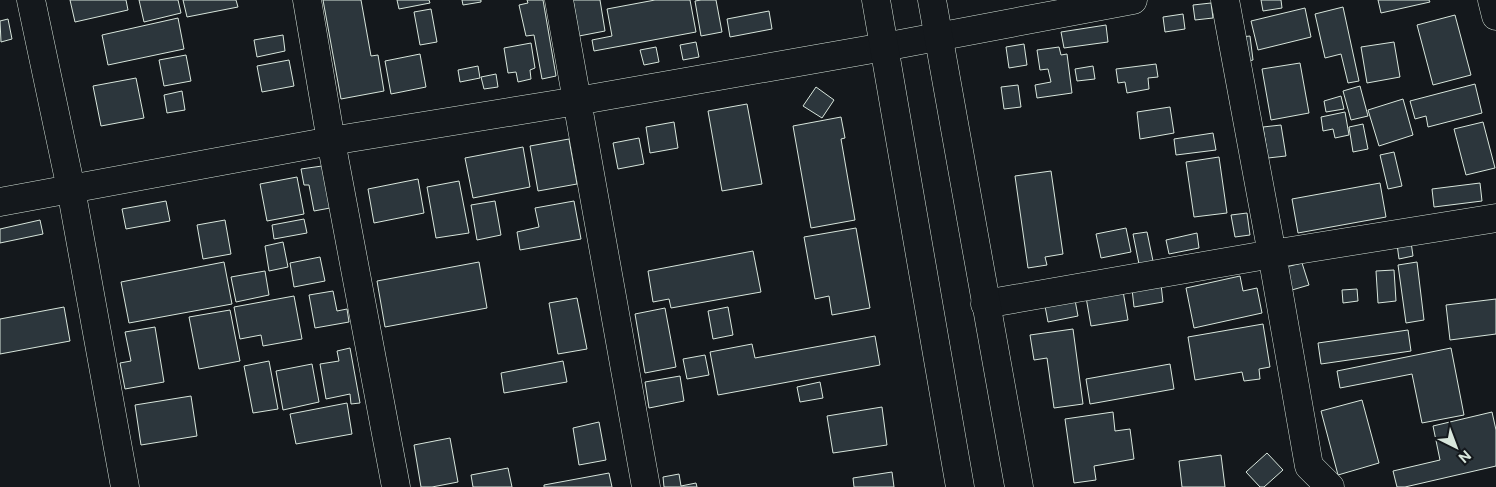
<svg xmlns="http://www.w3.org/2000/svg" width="1496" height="487" font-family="'Public Sans',sans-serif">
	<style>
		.building { fill: #2c363c; stroke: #d8e6dc }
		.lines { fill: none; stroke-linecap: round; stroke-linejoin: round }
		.minor-casing { stroke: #d8e6dc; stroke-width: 29 }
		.highway-casing { stroke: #d8e6dc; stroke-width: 29 }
		.minor { stroke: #14181c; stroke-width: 28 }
		.highway { stroke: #14181c; stroke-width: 28 }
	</style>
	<rect width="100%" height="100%" fill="#14181c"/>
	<path class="building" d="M70,0H126L128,10L75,22Z
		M139,0H178L181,13L144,22Z
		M183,0H236L238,7L187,17Z
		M323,0H361L371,56L378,55L384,91L341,99Z
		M397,0H429L430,3L399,9Z
		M462,0H481V2L463,5Z
		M527,0H543L556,76L542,79L534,35L526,36L519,5L528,3Z
		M573,0H600L605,31L579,36Z
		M655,0H690L696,32L594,51L592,40L612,36L607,9Z
		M701,0H716L722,32L701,36L695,1Z
		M1261,0H1281L1282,8L1263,11Z
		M1378,0H1429L1430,2L1381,13Z
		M1211,3L1213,18L1195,20L1193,5Z
		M1343,7L1359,81L1348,83L1341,54L1325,58L1315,14Z
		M1305,8L1311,37L1258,50L1251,21Z
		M431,9L437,42L420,45L414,12Z
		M769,11L772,29L730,37L727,19Z
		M1183,14L1185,29L1165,32L1163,17Z
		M1455,15L1471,75L1433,85L1417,25Z
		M178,18L184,49L108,65L102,35Z
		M8,19L12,39L1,42L0,21Z
		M1106,25L1108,42L1064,48L1061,32Z
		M283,35L285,51L257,57L254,40Z
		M1250,36L1253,60L1244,62L1241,37Z
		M696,42L699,57L683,60L680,45Z
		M1394,42L1400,77L1367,83L1361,47Z
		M531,43L535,68L530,70L531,79L518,82L516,72L508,73L504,48Z
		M1024,44L1027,65L1009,68L1006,47Z
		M656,47L659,62L644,65L640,50Z
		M1059,47L1061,55L1067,54L1072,93L1037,98L1035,85L1051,82L1048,69L1040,70L1037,50Z
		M420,54L426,87L391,94L385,61Z
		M186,55L191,81L164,86L159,60Z
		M289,60L294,86L262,92L257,66Z
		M1300,63L1309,113L1271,120L1262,69Z
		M1156,64L1158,77L1148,78L1149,89L1127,93L1125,82L1118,83L1116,69Z
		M478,66L480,78L460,82L458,70Z
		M1093,66L1095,79L1077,81L1075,69Z
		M496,74L498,87L484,89L481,77Z
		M136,78L144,118L101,126L93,86Z
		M1475,84L1482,113L1428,127L1426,116L1415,119L1410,101Z
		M1018,85L1021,107L1004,109L1001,87Z
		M1360,86L1368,116L1351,120L1343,91Z
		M816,87L834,100L822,118L803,106Z
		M182,91L185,110L167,113L164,95Z
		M1341,96L1344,109L1326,112L1324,101Z
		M1403,99L1413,135L1379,146L1368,110Z
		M747,104L762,184L722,191L708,111Z
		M1170,107L1174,133L1140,139L1137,112Z
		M1345,112L1349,135L1335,138L1333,129L1323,131L1321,117Z
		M841,117L845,138L841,139L855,220L811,228L793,126Z
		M674,122L678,148L650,153L646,127Z
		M1483,122L1495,168L1466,175L1454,129Z
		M1363,124L1368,149L1353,152L1349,127Z
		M1281,125L1286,156L1268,158L1263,127Z
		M1213,133L1216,150L1176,155L1174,139Z
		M639,138L644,164L618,169L613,143Z
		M569,139L577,184L538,191L530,146Z
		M523,147L530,187L473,198L465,158Z
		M1394,152L1402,186L1388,189L1380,155Z
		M1219,157L1227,213L1194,217L1186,162Z
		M322,166L330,208L314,211L309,185H304L301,169Z
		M1051,171L1063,254L1045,257L1047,265L1028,268L1015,176Z
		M297,177L304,214L267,221L260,184Z
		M418,179L424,213L374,223L368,189Z
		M459,181L469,233L436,238L427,187Z
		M1380,183L1386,217L1298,233L1292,199Z
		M1480,183L1482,201L1434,207L1432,189Z
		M166,201L170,221L126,229L122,209Z
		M495,201L501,235L477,240L471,205Z
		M574,201L581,239L520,250L517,232L539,227L535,208Z
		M1247,213L1250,235L1235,237L1231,215Z
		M304,219L307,233L274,239L272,225Z
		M40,220L43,234L0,243V229Z
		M225,220L231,254L203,259L197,225Z
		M856,228L870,308L832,315L829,296L815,299L804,237Z
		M1126,228L1131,252L1101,258L1096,234Z
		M1147,232L1153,261L1139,264L1133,234Z
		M1197,233L1199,248L1169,254L1166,240Z
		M283,242L288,267L269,271L265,246Z
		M1411,242L1413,256L1399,259L1397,244Z
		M753,251L761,292L671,308L669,299L653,302L648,271Z
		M320,257L325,281L294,287L290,263Z
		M224,262L232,304L129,323L121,282Z
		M479,262L487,308L385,327L377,281Z
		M1417,262L1424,320L1406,323L1398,265Z
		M1302,263L1309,285L1292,290L1286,267Z
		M1394,270L1396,301L1378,303L1376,271Z
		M265,271L269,295L236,302L231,277Z
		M1240,276L1243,291L1257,288L1262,313L1194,328L1186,288Z
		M1161,284L1163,302L1134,307L1132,289Z
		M1357,289L1358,301L1343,303L1342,290Z
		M333,291L337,311L347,309L349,322L315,328L309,295Z
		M1123,291L1128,320L1091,326L1086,297Z
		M294,296L302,339L263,346L261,335L240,339L234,307Z
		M577,298L587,349L558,354L549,303Z
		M1496,299V334L1450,340L1446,305Z
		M1075,300L1078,316L1048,322L1045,306Z
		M64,307L70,341L0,354V319Z
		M728,307L733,335L713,339L708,311Z
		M665,308L676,367L645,373L635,314Z
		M230,310L240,361L199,369L189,317Z
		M1263,324L1270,367L1259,369L1260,379L1244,381L1242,372L1195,380L1188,337Z
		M155,327L164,382L125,389L120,363L131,361L125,332Z
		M1073,329L1083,404L1054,408L1047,358L1034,360L1030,335Z
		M1408,330L1411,351L1321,364L1318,343Z
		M875,336L880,365L718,395L710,352L752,344L755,358Z
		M350,348L360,403L351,404L350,394L326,399L320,364L339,361L337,351Z
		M1451,348L1464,415L1422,423L1412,374L1340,388L1337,371Z
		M705,355L709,375L687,379L683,359Z
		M269,361L278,409L253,413L244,366Z
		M563,361L567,382L504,393L501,373Z
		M312,364L319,402L283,410L276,371Z
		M1170,364L1174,389L1090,404L1086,379Z
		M680,376L684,401L649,408L645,382Z
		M820,382L823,398L800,402L797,387Z
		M191,396L197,436L141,445L135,405Z
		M1362,400L1379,463L1338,475L1321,411Z
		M347,403L352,434L296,444L290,414Z
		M882,407L887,445L833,453L827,416Z
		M1113,412L1115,431L1130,429L1134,459L1094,466L1096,480L1074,483L1065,419Z
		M1492,412L1496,430V466L1405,487H1397L1393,471L1440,460L1433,426Z
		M599,422L606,460L579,465L573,428Z
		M450,438L458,482L432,487H421L414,445Z
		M1267,453L1283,470L1264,487H1260L1246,472Z
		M1221,455L1225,487H1182L1179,461Z
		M508,468L512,487H473L471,475Z
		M892,472L894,487H854L853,478Z
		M609,473L612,487H544V485Z
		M679,474L681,486L696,483L697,487H664L663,477Z"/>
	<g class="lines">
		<g class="minor-casing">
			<path id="minor" d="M31,0L71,189L125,487
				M307,0L331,141L396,487
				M559,0L646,487
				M1225,0L1272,254L1309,466L1330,487
				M1492,0L1496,16
				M0,202L331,141L577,101L884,47L1133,0
				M985,304L1272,254L1496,218"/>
		</g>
		<g class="highway-casing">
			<path id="highway" d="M876,0L960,487
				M932,0L1019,487"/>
		</g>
		<use href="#minor" class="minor"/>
		<use href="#highway" class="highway"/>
	</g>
	<g transform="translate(1456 447) rotate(138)" stroke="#14181c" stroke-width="4" paint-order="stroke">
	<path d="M0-4L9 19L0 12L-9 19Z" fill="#d8e6dc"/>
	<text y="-8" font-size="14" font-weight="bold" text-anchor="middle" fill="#d8e6dc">N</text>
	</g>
</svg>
